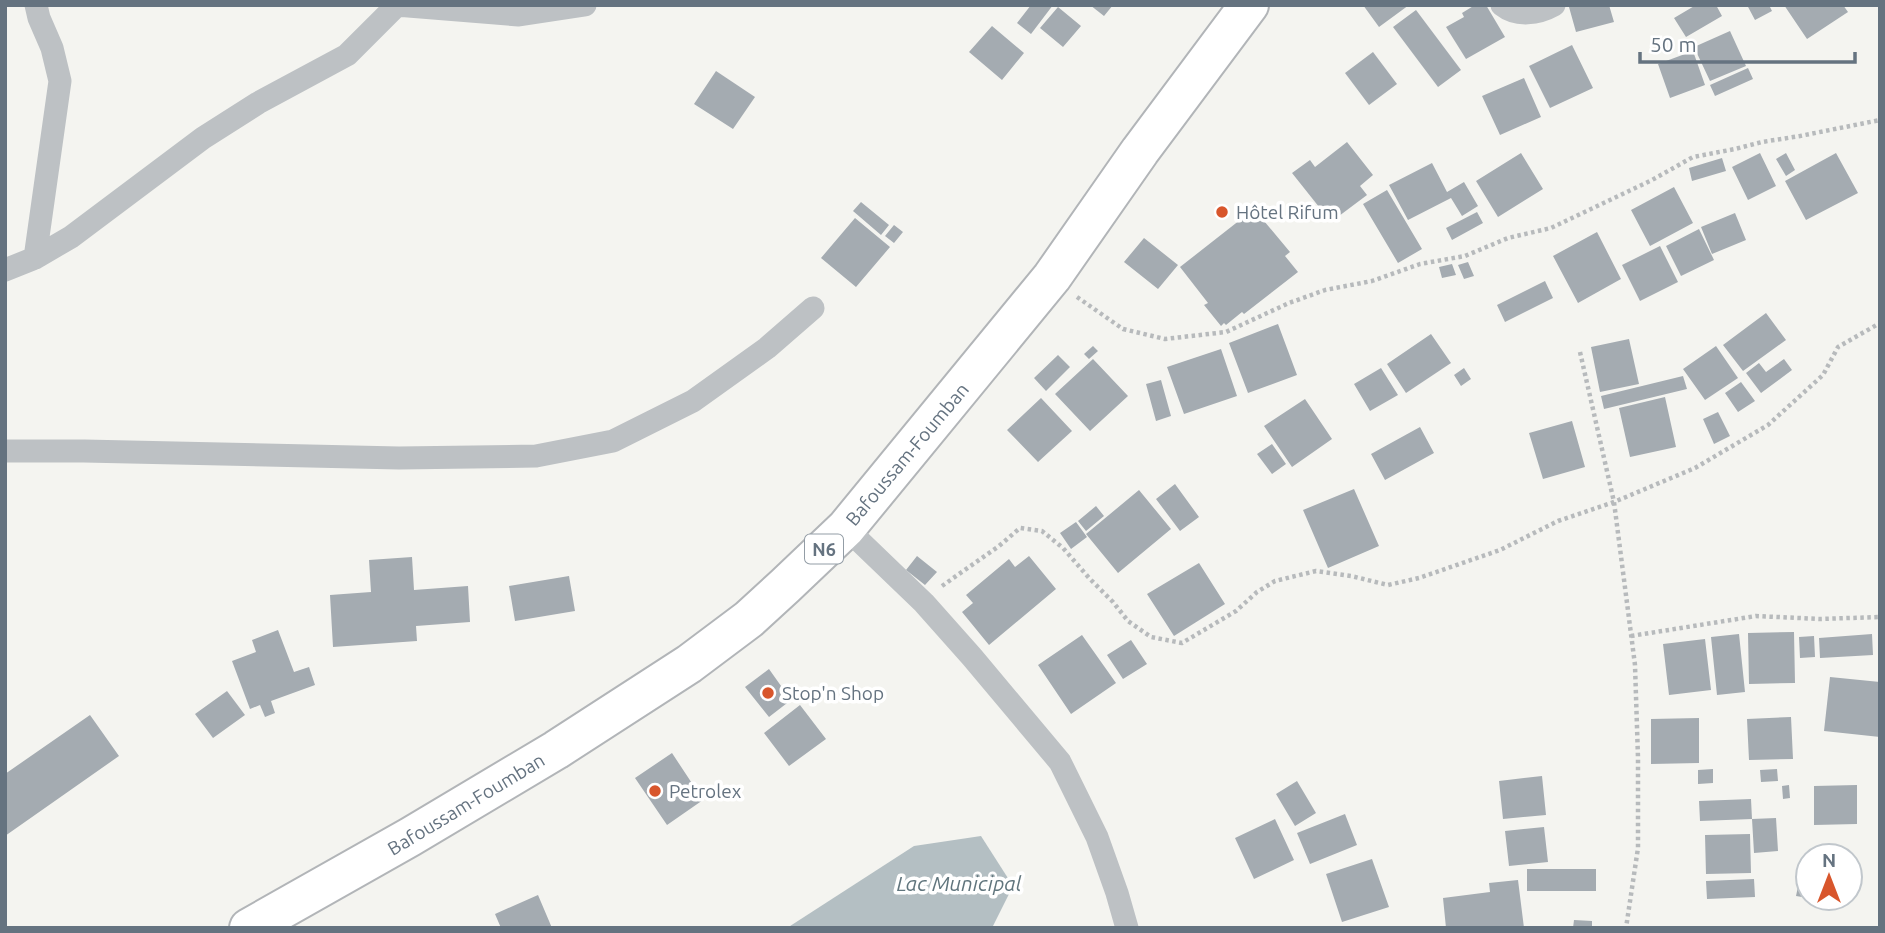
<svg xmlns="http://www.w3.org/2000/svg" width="1885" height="933" font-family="Ubuntu,sans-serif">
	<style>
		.water { fill: #b4bfc3 }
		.building { fill: #a4abb1 }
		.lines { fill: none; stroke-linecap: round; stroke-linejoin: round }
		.highway-casing { stroke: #b2b5b8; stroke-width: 42 }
		.path { stroke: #b7babc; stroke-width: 4.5; stroke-dasharray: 3.5 3.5; stroke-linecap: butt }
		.street { stroke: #bdc1c4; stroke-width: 23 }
		.highway { stroke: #fff; stroke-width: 38 }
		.poi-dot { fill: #d8562c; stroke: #fff; stroke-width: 2.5 }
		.labels { text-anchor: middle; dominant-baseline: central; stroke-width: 7; stroke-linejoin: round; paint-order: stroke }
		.shield { fill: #fff; stroke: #939da6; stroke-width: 2 }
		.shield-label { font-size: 18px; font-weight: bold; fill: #657380 }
		.poi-label { font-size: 19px; fill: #657380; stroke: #fff; text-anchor: start }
		.street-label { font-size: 19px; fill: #657380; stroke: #fff }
		.water-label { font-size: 21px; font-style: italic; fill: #60757d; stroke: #fff }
	</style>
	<rect width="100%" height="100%" fill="#f4f4f0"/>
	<path class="water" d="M981,836L1013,886L992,928H787L914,846Z"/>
	<path class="building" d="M1031,5H1053L1031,34L1017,23Z
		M1090,5H1113L1104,16Z
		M1363,5H1409L1379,27Z
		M1475,5H1486L1505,37L1466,59L1446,27L1464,17L1462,13Z
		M1575,5H1609L1614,22L1576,32L1569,7Z
		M1696,5H1716L1722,16L1686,37L1674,18Z
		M1747,5H1769L1772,11L1755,20Z
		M1784,5H1843L1848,12L1807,39Z
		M1058,7L1081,26L1063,47L1040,28Z
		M1416,10L1461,70L1438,87L1393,27Z
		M992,26L1024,53L1002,80L969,52Z
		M1730,31L1746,66L1710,81L1694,47Z
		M1572,45L1593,88L1550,108L1529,66Z
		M1693,51L1705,85L1670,98L1658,64Z
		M1373,52L1397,84L1369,105L1345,73Z
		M1748,68L1753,79L1715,96L1710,85Z
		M716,71L755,97L733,129L694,104Z
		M1524,78L1541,117L1500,135L1482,96Z
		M1347,142L1373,175L1360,186L1367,195L1331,222L1292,173L1310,160L1315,167Z
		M1521,153L1543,189L1498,217L1476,181Z
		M1760,153L1776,186L1748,200L1732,167Z
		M1786,153L1795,170L1786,176L1776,159Z
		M1836,153L1858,193L1806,220L1785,181Z
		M1722,158L1726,171L1692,181L1689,168Z
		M1432,163L1447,192L1464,182L1478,206L1462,216L1451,198L1408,220L1389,185Z
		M1674,187L1693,223L1650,246L1631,210Z
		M1387,190L1422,249L1398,263L1363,204Z
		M861,202L889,225L881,235L853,211Z
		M1254,209L1290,252L1285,256L1298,272L1244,314L1242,312L1226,325L1224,323L1221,326L1204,305L1208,303L1180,267Z
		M1477,212L1483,223L1452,240L1446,228Z
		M1735,213L1746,240L1712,254L1701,227Z
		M855,218L890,247L856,287L821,258Z
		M894,225L903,232L894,243L885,236Z
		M1699,229L1714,260L1681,276L1666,246Z
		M1597,232L1621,279L1578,303L1553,256Z
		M1144,238L1178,265L1158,289L1124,262Z
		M1660,246L1678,282L1640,301L1622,265Z
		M1468,262L1474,276L1464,279L1458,265Z
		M1452,264L1456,275L1442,278L1439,267Z
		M1545,281L1553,298L1505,322L1497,305Z
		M1766,313L1786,340L1743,371L1723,345Z
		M1278,324L1297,375L1248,393L1229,343Z
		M1431,334L1451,363L1406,393L1387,364Z
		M1629,339L1639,384L1600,392L1591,347Z
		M1093,346L1098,351L1089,359L1084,354Z
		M1716,346L1738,378L1705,400L1683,369Z
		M1221,349L1237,396L1184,414L1167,367Z
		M1058,355L1070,367L1046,391L1034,378Z
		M1093,359L1128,396L1090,431L1055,394Z
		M1784,359L1792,370L1761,393L1746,373L1759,363L1766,372Z
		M1381,368L1398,395L1370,411L1354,384Z
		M1464,368L1471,379L1461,386L1454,375Z
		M1683,376L1687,389L1604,409L1601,396Z
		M1161,380L1171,416L1156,421L1146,384Z
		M1741,382L1755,401L1738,412L1725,393Z
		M1665,397L1676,447L1630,457L1619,408Z
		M1041,398L1072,431L1038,462L1007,430Z
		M1305,399L1332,439L1292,467L1264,426Z
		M1718,412L1730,436L1714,444L1703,419Z
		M1572,421L1585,467L1543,479L1529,433Z
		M1420,427L1434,453L1385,480L1371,454Z
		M1272,444L1286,464L1272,474L1257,454Z
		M1175,484L1199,517L1180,531L1156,499Z
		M1354,489L1379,546L1328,568L1303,510Z
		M1139,490L1171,529L1118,573L1086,534Z
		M1096,506L1104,516L1086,531L1078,521Z
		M1076,522L1087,537L1071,549L1060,533Z
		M917,556L937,572L925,585L906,570Z
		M1029,556L1056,589L989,645L962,612L973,603L966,595L1009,559L1015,567Z
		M412,557L414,590L468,586L470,622L416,626L417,641L333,647L330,595L371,592L369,560Z
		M1199,563L1225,604L1174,636L1147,594Z
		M569,576L575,611L515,621L509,586Z
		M278,630L294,672L309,667L315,685L271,701L275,713L265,717L260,705L250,709L232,661L256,652L252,640Z
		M1794,632L1795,683L1749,684L1748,633Z
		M1739,634L1745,692L1717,695L1711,637Z
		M1872,634L1873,655L1820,658L1819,638Z
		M1082,635L1116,683L1071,714L1038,665Z
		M1814,636L1815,657L1800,658L1799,637Z
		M1705,639L1711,690L1669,695L1663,644Z
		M1131,640L1147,664L1123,679L1107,655Z
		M769,669L791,700L769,717L745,687Z
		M1830,677L1880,682V737L1824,731Z
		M227,691L245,715L213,738L195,714Z
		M800,705L826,739L789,766L764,733Z
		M90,715L119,756L5,836V774Z
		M1791,717L1793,759L1749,760L1747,719Z
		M1699,718V763L1651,764V719Z
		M672,753L703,800L667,825L635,778Z
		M1713,769V783L1698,784V770Z
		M1777,769L1778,781L1761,782L1760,770Z
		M1542,776L1546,815L1503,819L1499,781Z
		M1297,781L1316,813L1295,826L1276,794Z
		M1789,785L1790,798L1783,799L1782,786Z
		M1857,785V824L1814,825V786Z
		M1751,799L1752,819L1700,821L1699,801Z
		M1345,814L1357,845L1310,864L1297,833Z
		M1776,818L1778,851L1754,853L1752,819Z
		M1275,819L1294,860L1254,879L1235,838Z
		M1544,827L1548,862L1509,866L1505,831Z
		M1750,834L1751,873L1706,874L1705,835Z
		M1805,853L1813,855L1808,856V898L1796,896Z
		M1372,859L1389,907L1342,922L1326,874Z
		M1527,869H1596V891H1527Z
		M1754,879L1755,897L1707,899L1706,881Z
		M1518,880L1524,928H1446L1443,898L1490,892L1489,883Z
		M538,895L552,928H501L495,914Z
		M1814,898H1841L1840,904L1814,899Z
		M1574,920L1592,921V928H1573Z"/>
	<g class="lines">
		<g class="highway-casing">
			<path id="highway" d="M249,928L410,837L556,750L689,664L749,619L785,586L846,528L1052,277L1140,151L1249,5"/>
		</g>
		<path class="path" d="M1077,297L1123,329L1165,339L1226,332L1289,303L1325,290L1372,281L1420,264L1465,256L1508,238L1551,228L1652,180L1693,157L1735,149L1762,142L1800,136L1880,120
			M1580,352L1614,502L1635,665L1638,758V848L1626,928
			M942,586L999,546L1020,528L1042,531L1063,548L1090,579L1113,602L1128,621L1151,637L1182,643L1236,611L1257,592L1275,581L1316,571L1351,576L1388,585L1419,578L1500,550L1558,521L1614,502L1695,468L1768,425L1823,375L1838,347L1880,323
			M1631,636L1756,616L1820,619L1880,617"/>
		<path class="street" d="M396,5L519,15L585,5
			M1502,5C1517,17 1538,14 1554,5
			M35,258L60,81L52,48L39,18L36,5
			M5,270L35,258L71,237L203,138L258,103L347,55L397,5
			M5,451H84L399,458L536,456L613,441L693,401L767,348L813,308
			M846,528L924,603L972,657L1060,762L1097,837L1117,893L1127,928"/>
		<use href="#highway" class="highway"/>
	</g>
	<g class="poi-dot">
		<circle cx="1222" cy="212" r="7"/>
		<circle cx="768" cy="693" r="7"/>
		<circle cx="655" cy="791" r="7"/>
	</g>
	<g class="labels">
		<rect class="shield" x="805" y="534.5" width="38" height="29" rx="5"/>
		<g class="shield-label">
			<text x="824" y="549">N6</text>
		</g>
		<g class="poi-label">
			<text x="1236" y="212">Hôtel Rifum</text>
			<text x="782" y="693">Stop'n Shop</text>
			<text x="669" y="791">Petrolex</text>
		</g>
		<g class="street-label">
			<text transform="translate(907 454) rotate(-50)">Bafoussam-Foumban</text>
			<text transform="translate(466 804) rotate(-31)">Bafoussam-Foumban</text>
		</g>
		<g class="water-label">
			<text x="959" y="883">Lac Municipal</text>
		</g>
	</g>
	<rect width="1885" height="933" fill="none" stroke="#657380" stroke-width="14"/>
	<g transform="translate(1829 877)"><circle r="33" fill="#ffffff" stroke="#c1c7cc" stroke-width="2"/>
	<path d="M0-5L12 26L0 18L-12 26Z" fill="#d8562c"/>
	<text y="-10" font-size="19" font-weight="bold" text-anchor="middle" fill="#657380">N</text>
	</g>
	<path d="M1640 52v10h215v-10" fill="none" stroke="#657380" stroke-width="3.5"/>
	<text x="1650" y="52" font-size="21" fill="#657380" stroke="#ffffff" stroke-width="5" paint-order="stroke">50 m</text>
</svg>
